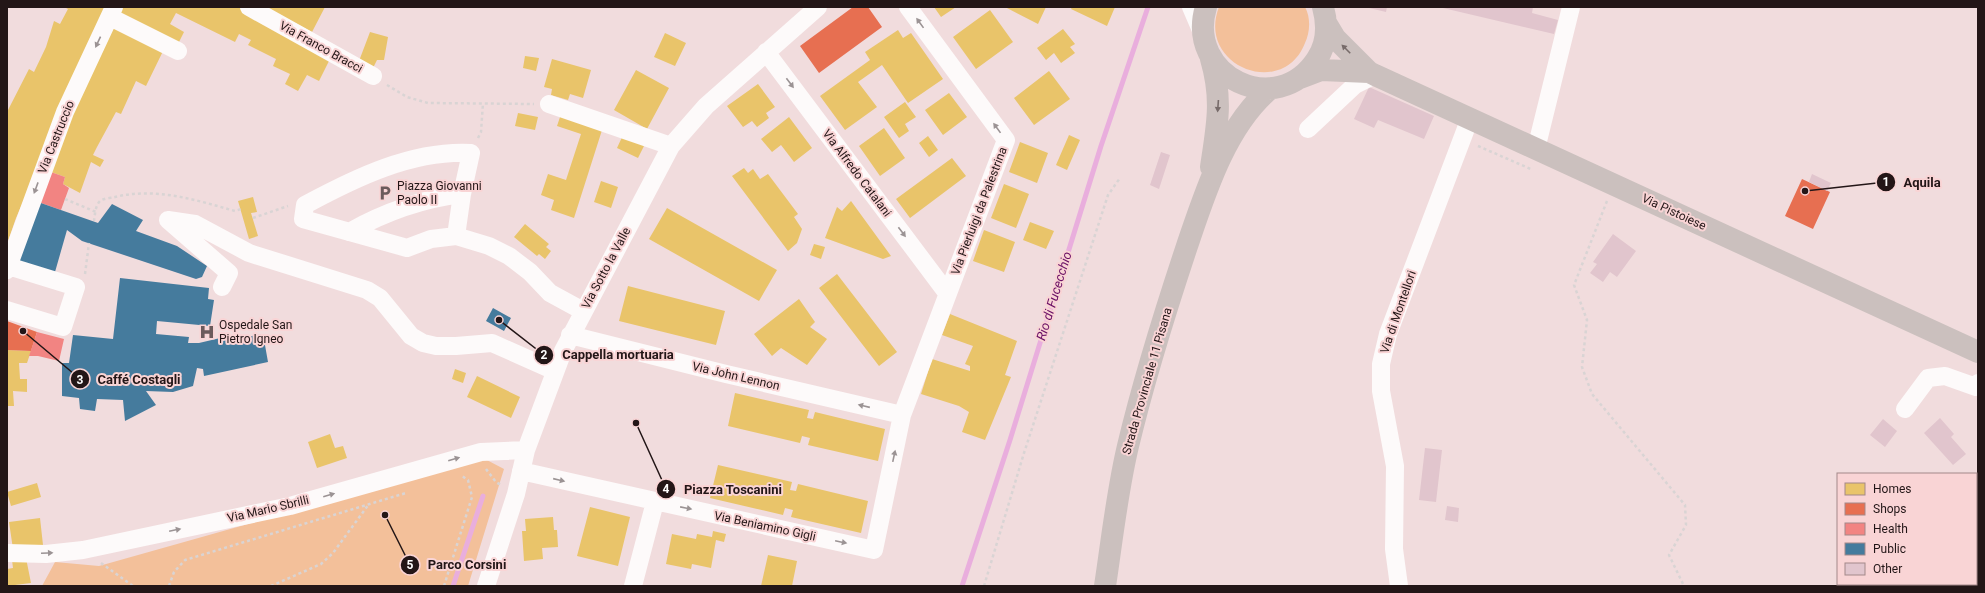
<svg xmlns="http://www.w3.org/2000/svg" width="1985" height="593" font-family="Roboto,sans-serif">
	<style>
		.green { fill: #f3c09a }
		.homes { fill: #e9c46a }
		.shops { fill: #e76f51 }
		.health { fill: #f28482 }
		.public { fill: #457b9d }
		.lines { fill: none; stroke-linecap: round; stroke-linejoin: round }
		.stream { stroke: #e9aedd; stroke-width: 5 }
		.building { fill: #e1c5cd }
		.path { stroke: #d9d4d4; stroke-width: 2.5; stroke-dasharray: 3 3; stroke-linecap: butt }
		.minor { stroke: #fdfafa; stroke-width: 18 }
		.major { stroke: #cbc0be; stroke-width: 22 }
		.oneway { fill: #9b9394 }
		.oneway2 { fill: #776b6a }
		.labels { text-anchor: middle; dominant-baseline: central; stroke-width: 4; stroke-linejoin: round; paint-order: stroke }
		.street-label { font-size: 12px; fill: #231617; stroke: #f9d4d5 }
		.poi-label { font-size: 12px; fill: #231617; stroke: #f9d4d5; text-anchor: start }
		.water-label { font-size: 13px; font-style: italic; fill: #690e64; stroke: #f9d4d5 }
		.leader { fill: none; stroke: #231617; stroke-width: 1.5 }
		.callout-dot { fill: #231617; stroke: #f9d4d5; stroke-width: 1.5 }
		.mark-label { font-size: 12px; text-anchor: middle; font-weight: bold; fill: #fff }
		.callout-label { font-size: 13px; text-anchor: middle; font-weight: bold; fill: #231617; stroke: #f9d4d5; stroke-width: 4; stroke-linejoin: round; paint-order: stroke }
	</style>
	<rect width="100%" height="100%" fill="#f1dcdd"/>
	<path class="green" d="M1219,7H1305C1311,18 1310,32 1305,43C1283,100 1196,66 1219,7Z
		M483,458L504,469L468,586H42L55,562L99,566Z"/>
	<path class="homes" d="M64,7H108L16,218L7,244V112L29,69L34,72L46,47L54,21L60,24L68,9Z
		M120,7H240L332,55L319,81L307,75L298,91L285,84L290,74L273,66L276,59L248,45L251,40L239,34L235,42L176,13L170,24L184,32L174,52L165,47L146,86L136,81L121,114L116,112L97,147L93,155L104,160L100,167L91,162L80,193L63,184L65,177L48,171Z
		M265,7H325L312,32Z
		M934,7H956L941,17Z
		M1005,7H1046L1038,24Z
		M1072,7H1115L1107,26L1071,9Z
		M990,10L1013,42L976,69L953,37Z
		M1063,29L1075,44L1070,47L1075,53L1061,63L1054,53L1046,60L1037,48Z
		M898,30L903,38L911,33L943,79L908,103L882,65L858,82L877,107L845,130L820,96L870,60L865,52Z
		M370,32L388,37L384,60H377L373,68L359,61Z
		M665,33L686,43L675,66L654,57Z
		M525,56L539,58L536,71L523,68Z
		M552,59L591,70L583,98L570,94L568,100L551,95L552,89L544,87Z
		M636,70L669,88L647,129L614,110Z
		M1049,71L1070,99L1034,125L1014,98Z
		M758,84L775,107L766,113L769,118L757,127L752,121L743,127L727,106Z
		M949,93L967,117L943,135L925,110Z
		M905,102L916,117L905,124L909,131L899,138L884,117Z
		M518,113L538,117L535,130L515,126Z
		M561,114L603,127L574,218L551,210L554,200L541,195L548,174L566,180L581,134L557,126Z
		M789,117L812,148L794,162L781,145L772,152L761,139Z
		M884,128L905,158L880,176L859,146Z
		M623,135L646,142L638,158L617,148Z
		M1069,135L1080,140L1067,170L1056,165Z
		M928,136L938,150L929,157L919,143Z
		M1020,142L1048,153L1037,183L1009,172Z
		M952,158L966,176L910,218L896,199Z
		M744,168L748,173L753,169L760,179L768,174L798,214L794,217L802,229L797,243L788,251L732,176Z
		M601,181L618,187L611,208L594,202Z
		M1004,184L1029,194L1016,228L991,218Z
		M253,197L257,212L251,213L258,236L249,239L238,201Z
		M851,201L891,256L883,259L825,238L837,207L842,211Z
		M667,208L777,270L759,301L649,239Z
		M1030,222L1054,231L1046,249L1023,240Z
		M525,224L549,244L546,247L551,251L545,259L539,254L537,256L514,237Z
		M984,230L1015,242L1004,272L973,261Z
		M814,244L825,247L821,259L810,255Z
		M837,274L897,352L879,366L819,288Z
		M628,286L725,311L716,345L619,321Z
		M799,299L815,322L810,327L827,339L807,365L781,348L772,356L754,334Z
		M950,314L1017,341L1005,375L1011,377L985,440L962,432L969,412L959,406L921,394L932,359L970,371V366L965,364L973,346L942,335Z
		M7,350L31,351L27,363H19L20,379H27V392L13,391L14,406H7Z
		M455,369L466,373L463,383L452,379Z
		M477,376L520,397L511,418L467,397Z
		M735,393L809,410L807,418L813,419L815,412L885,429L878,461L808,445L810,438L802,436L800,443L728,426Z
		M330,434L335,448L343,446L347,458L317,468L308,442Z
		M718,465L792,482L790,490L796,491L798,484L868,501L861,533L791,517L793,510L785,508L783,515L710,498Z
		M37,483L41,497L11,506L7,492Z
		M590,507L630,517L618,566L577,556Z
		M553,517L554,530H557L558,547L542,548L543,559L524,561L522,531H526L525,519Z
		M40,518L43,545L13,549L9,522Z
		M713,531L726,534L724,542L716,540L711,568L692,564L691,569L666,564L672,534L696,539L697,534L712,537Z
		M768,555L797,561L792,586H761Z
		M26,558L31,583L7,586V569L13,568L12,560Z"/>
	<path class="shops" d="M853,7H868L882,27L819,73L800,46Z
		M1802,179L1830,192L1813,229L1785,216Z
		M7,321L37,332L31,351L7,350Z"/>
	<path class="health" d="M48,171L65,177L63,184L69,188L61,210L38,202Z
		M37,332L64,339L59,361L38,356H29Z"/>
	<path class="public" d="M38,202L98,223L112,204L143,220L136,231L177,246L207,266L202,277L196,279L82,241L67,230L55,272L17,261Z
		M120,278L209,288L208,299L214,300L210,326L157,321L156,334L189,337L188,343H199L233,335L234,339L263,334L268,362L204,376L203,369L197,368L193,386L173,392L146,391L156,405L125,421L123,400L97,399L95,411L80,409L79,398L62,396V363H69L73,335L113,339Z
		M493,308L511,318L504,331L486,321Z"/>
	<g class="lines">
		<path class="stream" d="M453,586L483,496
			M962,586L1010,440L1101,146L1148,7"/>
	</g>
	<path class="building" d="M1365,7H1387L1386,12Z
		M1533,7L1532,13L1558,20L1554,34L1443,8Z
		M1369,87L1434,116L1424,139L1378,120L1374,128L1354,119Z
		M1161,152L1170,155L1159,189L1150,185Z
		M1812,174L1831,183L1827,191L1809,182Z
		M1613,234L1636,251L1617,277L1610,272L1603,282L1590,273L1597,264L1593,262Z
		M1940,418L1954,434L1951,437L1966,454L1953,465L1924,433Z
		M1883,419L1897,431L1885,447L1870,435Z
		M1425,448L1442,450L1436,502L1419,500Z
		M1447,506L1459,508L1458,522L1445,520Z"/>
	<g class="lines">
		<path class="path" d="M387,85L407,97L428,103L534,104
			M478,138L481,132L483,103
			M1478,146L1533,170
			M65,199L96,212
			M1607,201L1574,285L1587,320L1582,367L1592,394L1685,505L1686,525L1669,555L1684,586
			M253,218L288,206
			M94,221C95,215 95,206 100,201C104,198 111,198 115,197C156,187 196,200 235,211L241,209
			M85,274L89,243
			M486,469L496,482L501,485
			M101,563L133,586
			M169,586L174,572L185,560L406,493
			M271,586L321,564L333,553L369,504
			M444,586L472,497L468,480L462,476
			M984,586L1024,453L1108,195L1120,178"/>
		<path class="minor" d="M249,7L373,76
			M1191,7L1203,35
			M110,17L178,51
			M766,52L947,293
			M549,104L671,146
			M1308,129L1355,85L1375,75
			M1536,149L1571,7
			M349,232C385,212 420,199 462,194
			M456,236L462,194L471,153C412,150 355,178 305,205L303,219L407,248L431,239L456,236L489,246L509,256L530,272L550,293L583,311
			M7,270L65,112L114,7
			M222,287L229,273L168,220L195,224L249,253L367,290L380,298L411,336L423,343L436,346H456L492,343L555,371
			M7,310L63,327L76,287L8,266
			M570,335L726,374L902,415
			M1905,409L1928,378L1945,376L1976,387L1978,383
			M521,471L874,550L902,415L1006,140L908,7
			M7,553L46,554L83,550L290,506L481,452L526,450
			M486,586L516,494L526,450L563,351L671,146L706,106L818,7
			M633,586L655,502
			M1399,586L1394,549L1395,466L1381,391V364L1388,334L1470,118"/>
		<path class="major" d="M1206,7C1185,76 1277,121 1317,59C1327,44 1328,25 1323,7
			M1326,23L1335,38L1369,72L1375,75L1978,352
			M1211,59C1223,100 1217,126 1211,167
			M1300,78L1321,70L1369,72
			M1105,586C1112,540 1117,492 1128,446C1144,379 1165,312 1187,246C1205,193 1226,125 1271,88"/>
	</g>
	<defs><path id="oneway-solid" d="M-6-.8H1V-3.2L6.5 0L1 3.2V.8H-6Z"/></defs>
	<g class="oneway">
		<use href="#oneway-solid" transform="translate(920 23) rotate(-126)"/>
		<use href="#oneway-solid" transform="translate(98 42) rotate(115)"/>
		<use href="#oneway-solid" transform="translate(790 83) rotate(53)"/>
		<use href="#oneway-solid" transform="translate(997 128) rotate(-126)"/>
		<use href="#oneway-solid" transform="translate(36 188) rotate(110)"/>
		<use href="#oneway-solid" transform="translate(902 232) rotate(53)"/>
		<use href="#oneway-solid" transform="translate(864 406) rotate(-167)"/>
		<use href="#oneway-solid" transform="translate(894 456) rotate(-78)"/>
		<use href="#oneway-solid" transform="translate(454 459) rotate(-16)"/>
		<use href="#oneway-solid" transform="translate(559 480) rotate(13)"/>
		<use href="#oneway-solid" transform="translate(329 495) rotate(-16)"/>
		<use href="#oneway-solid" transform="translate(686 508) rotate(11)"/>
		<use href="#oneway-solid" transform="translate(175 530) rotate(-12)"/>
		<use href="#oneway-solid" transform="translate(841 542) rotate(12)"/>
		<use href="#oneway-solid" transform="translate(47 553) rotate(-3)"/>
	</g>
	<g class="oneway2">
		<use href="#oneway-solid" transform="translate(1346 49) rotate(-135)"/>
		<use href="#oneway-solid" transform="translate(1218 106) rotate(94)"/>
	</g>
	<defs>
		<g id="parking-bare" transform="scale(1.2)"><path d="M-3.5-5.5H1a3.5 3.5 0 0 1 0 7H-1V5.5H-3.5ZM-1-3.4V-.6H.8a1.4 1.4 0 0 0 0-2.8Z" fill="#6b5b5c" stroke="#f9d4d5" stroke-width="2.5" paint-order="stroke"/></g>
		<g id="hospital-bare" transform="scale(1.2)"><path d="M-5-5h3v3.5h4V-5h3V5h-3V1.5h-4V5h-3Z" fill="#6b5b5c" stroke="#f9d4d5" stroke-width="2.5" paint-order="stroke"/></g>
	</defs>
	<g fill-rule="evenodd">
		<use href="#parking-bare" x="385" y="193"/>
		<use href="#hospital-bare" x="207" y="332"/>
	</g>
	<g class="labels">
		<g class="street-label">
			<text transform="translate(321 47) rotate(29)">Via Franco Bracci</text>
			<text transform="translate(56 137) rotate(-68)">Via Castruccio</text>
			<text transform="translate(857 173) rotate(53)">Via Alfredo Catalani</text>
			<text transform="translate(979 211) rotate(-69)">Via Pierluigi da Palestrina</text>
			<text transform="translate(1674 212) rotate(25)">Via Pistoiese</text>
			<text transform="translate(606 268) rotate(-62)">Via Sotto la Valle</text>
			<text transform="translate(1398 312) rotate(-71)">Via di Montellori</text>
			<text transform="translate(736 376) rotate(13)">Via John Lennon</text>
			<text transform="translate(1147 381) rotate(-74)">Strada Provinciale 11 Pisana</text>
			<text transform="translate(268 509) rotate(-13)">Via Mario Sbrilli</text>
			<text transform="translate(765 526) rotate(12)">Via Beniamino Gigli</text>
		</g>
		<g class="poi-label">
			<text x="397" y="186">Piazza Giovanni<tspan x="397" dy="14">Paolo II</tspan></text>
			<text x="219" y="325">Ospedale San<tspan x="219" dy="14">Pietro Igneo</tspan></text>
		</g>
		<g class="water-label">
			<text transform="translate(1054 296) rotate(-73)">Rio di Fucecchio</text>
		</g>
	</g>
	<path class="leader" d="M1805 191L1886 182M499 320L544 355M23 331L80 379M636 423L666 489M385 515L410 565"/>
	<g class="callout-dot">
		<circle cx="1805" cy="191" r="4"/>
		<circle cx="499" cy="320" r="4"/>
		<circle cx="23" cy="331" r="4"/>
		<circle cx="636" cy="423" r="4"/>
		<circle cx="385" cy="515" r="4"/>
		<circle cx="1886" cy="182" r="10"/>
		<circle cx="544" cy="355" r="10"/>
		<circle cx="80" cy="379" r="10"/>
		<circle cx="666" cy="489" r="10"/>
		<circle cx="410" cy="565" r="10"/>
	</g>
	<g class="mark-label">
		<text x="1886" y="186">1</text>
		<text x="544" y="359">2</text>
		<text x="80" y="384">3</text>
		<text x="666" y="493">4</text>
		<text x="410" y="569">5</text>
	</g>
	<g class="callout-label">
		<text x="1922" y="187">Aquila</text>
		<text x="618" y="359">Cappella mortuaria</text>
		<text x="139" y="384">Caffé Costagli</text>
		<text x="733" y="494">Piazza Toscanini</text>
		<text x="467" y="569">Parco Corsini</text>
	</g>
	<rect width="1985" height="593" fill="none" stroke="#231617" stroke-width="16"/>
	<rect x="1837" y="473" width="140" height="112" fill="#f9d4d5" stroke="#a38889"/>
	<rect x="1845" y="483" width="20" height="12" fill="#e9c46a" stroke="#a38889"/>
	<text x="1873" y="493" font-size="12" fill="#231617">Homes</text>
	<rect x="1845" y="503" width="20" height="12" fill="#e76f51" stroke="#a38889"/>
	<text x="1873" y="513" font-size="12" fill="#231617">Shops</text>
	<rect x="1845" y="523" width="20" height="12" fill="#f28482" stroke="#a38889"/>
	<text x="1873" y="533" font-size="12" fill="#231617">Health</text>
	<rect x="1845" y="543" width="20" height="12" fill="#457b9d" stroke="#a38889"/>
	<text x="1873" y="553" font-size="12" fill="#231617">Public</text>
	<rect x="1845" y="563" width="20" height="12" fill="#e1c5cd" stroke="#a38889"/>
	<text x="1873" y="573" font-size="12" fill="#231617">Other</text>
</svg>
